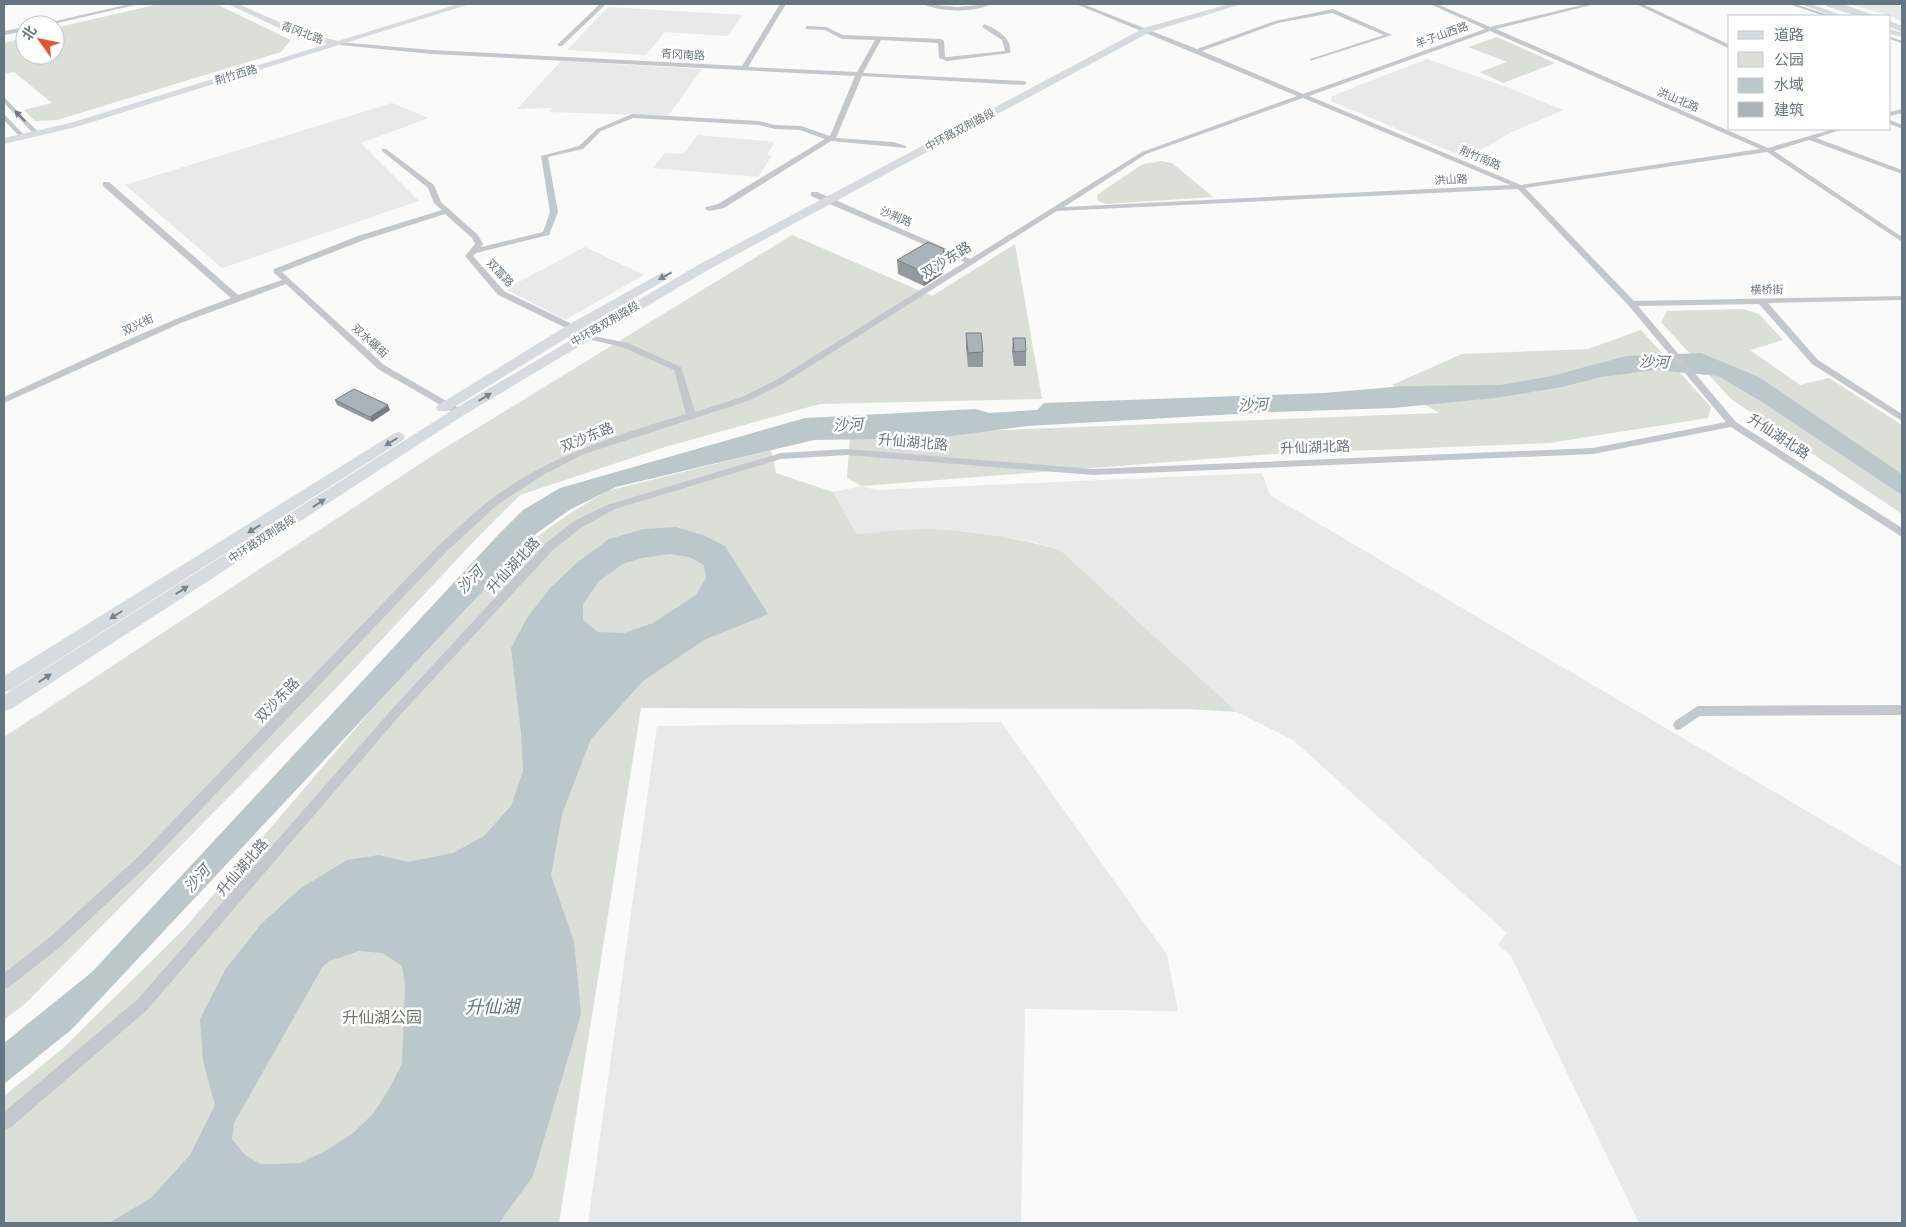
<svg xmlns="http://www.w3.org/2000/svg" width="1906" height="1227" font-family="'Roboto Condensed','Noto Sans SC',sans-serif">
	<style>
		.built { fill: #e8e9e9 }
		.green { fill: #dadfd7 }
		.water { fill: #bbc7cb; fill-rule: evenodd }
		.lines { fill: none; stroke-linecap: round; stroke-linejoin: round }
		.stream { stroke: #bbc7cb; stroke-width: 2 }
		.street { fill: #c3c8cc; fill-rule: evenodd }
		.secondary { fill: #d6dbdf; fill-rule: evenodd }
		.primary { fill: #d6dbdf; fill-rule: evenodd }
		.wall { fill: #929a9f }
		.shaded-wall { fill: #777d82 }
		.building { fill: #aab3b9; stroke: #777d82 }
		.oneway { fill: #6a7a87 }
		.oneway2 { fill: #768591 }
		.labels { text-anchor: middle; dominant-baseline: central; stroke-width: 5; stroke-linejoin: round; paint-order: stroke }
		.far-street-label { font-size: 11px; fill: #657683; stroke: #fff }
		.street-label { font-size: 14px; fill: #657683; stroke: #fff }
		.water-label { font-size: 15px; font-style: italic; fill: #60757c; stroke: #fff }
		.near-park-label { font-size: 16px; fill: #687a64; stroke: #fff }
		.near-water-label { font-size: 18px; font-style: italic; fill: #60757c; stroke: #fff }
	</style>
	<rect width="100%" height="100%" fill="#fafaf8"/>
	<path class="built" d="M1850,4H1902V22L1890,16Z
		M608,7L743,15L727,36L665,32L646,55L567,50Z
		M1427,59L1507,87L1563,110L1510,133L1466,158L1331,101L1332,96Z
		M561,61L702,69L668,116L549,112L553,108L517,109Z
		M392,103L429,118L361,143L419,201L222,268L125,185Z
		M698,135L775,142L767,155L772,156L758,177L653,168L665,153L683,154Z
		M585,247L644,275L565,320L505,289Z
		M1262,473L1270,495L1902,867V1223H1639L1511,956L1498,945L1507,933L1293,740L1237,712L1060,550L1029,541L972,532L931,529L855,534L833,492L862,486L876,490Z
		M1001,722L1167,955L1178,1011L1025,1009L1021,1223H588L657,726Z"/>
	<path class="green" d="M159,4H216L291,40L281,52L57,120L35,121L24,110L52,103L14,72L4,74V43L25,38V55H55V28Z
		M1497,37L1555,63L1503,83L1480,72L1507,62L1468,47Z
		M1161,161L1172,163L1213,197L1106,204L1098,201L1097,195L1143,164Z
		M792,235L932,296L1015,244L1042,399L820,404L665,447L520,495L476,539L342,682L26,1003L4,1020V737L435,454Z
		M1743,309L1759,314L1783,340L1750,350L1800,385L1829,378L1902,425V514L1731,399L1661,322L1667,311Z
		M1641,330L1711,407L1708,418L1549,443L1273,454L862,486L847,478L850,436L1439,413L1392,385L1462,354L1588,349Z
		M771,450L776,473L833,492L856,534C881,532 907,529 932,529C976,531 1018,538 1060,550L1237,712L1187,709L641,708L559,1223H4V1096L61,1050L184,929L367,715L517,551L569,514L607,491Z"/>
	<path class="water" d="M1701,353L1759,377L1902,474V495L1762,402L1718,376L1655,370L1601,377L1562,387L1495,398L1393,408L1274,412L1027,426L936,438L814,440L616,487L571,509L537,533L72,1029L4,1084V1043L92,972L498,535L523,510L560,488L805,418L976,409L989,413L1037,410L1044,403L1324,393L1404,386L1501,385L1552,376L1626,356Z
		M676,527L705,536L725,546L768,614L704,640L643,681L591,739L562,814L551,875L574,942L581,1014L533,1176L499,1223H109L151,1198L190,1155L215,1105L203,1061L200,1019L225,970L261,924L301,888L347,860L379,855L408,862L453,853L484,836L511,806L523,771L521,733L511,648L527,618L551,587L579,561L609,539L644,529ZM670,554L689,557L704,565L706,578L696,595L653,623L624,633L598,632L583,620V604L599,581L623,564L641,558ZM359,951L383,953L402,966L405,985L402,1064L389,1089L373,1114L352,1134L327,1150L300,1163L279,1164H261L246,1156L232,1139L234,1123L323,966L330,961Z"/>
	<g class="lines">
		<path class="stream" d="M1792,4L1828,16
			M1890,38L1902,42"/>
		<path class="street" d="M130,4H139L49,25H38Z
			M600,4H606L562,46H558V44Z
			M780,4H786L748,67L857,72L875,40L842,39L825,30L805,29L807,26L826,27L843,35L941,39L944,41L945,57H947L1005,51L1002,40L982,27L984,24C996,29 1013,38 1010,53L947,61L939,58L938,43L881,40L863,73L1024,81L1027,83L1024,85L862,76L836,138L893,142L906,146V148L831,141L724,208L709,211L705,209L706,207L718,204L825,139L800,130L775,129L759,125L633,118L601,131L583,149L548,157L558,212L549,235L476,253L473,256L504,291L576,326V330H570L498,295L465,256L475,244L472,238L445,214L364,240L282,272L384,365L462,410V414H456L378,369L286,284L181,323L4,403V397C79,362 153,326 231,298L103,186V182H109L238,295L282,280L274,273V269L358,236L442,210L434,203L428,188L382,151V149H386L434,185L441,202L478,235L483,244L481,247L543,232L550,212L541,156L579,146L597,129L632,114L759,121L775,125L801,126L830,136L855,76L432,54L340,45L337,43L338,42L432,50L742,66Z
			M923,4L957,7L991,4C975,13 939,12 923,4Z
			M1076,4H1083L1197,49L1275,21L1333,9L1392,35L1310,61V59L1384,35L1332,13L1278,23L1202,51L1303,94L1485,29L1430,4H1437L1490,27L1586,4H1595L1496,29L1768,148L1834,129H1843L1816,138L1902,170V174L1809,140L1774,151L1902,237V242L1767,152L1525,188L1634,301L1902,296V300L1768,303L1818,360L1902,414V421L1812,364L1759,304L1638,306L1736,422L1902,528V537L1731,427L1593,454L1093,475L847,455L781,459L615,509L582,527L554,549L401,714L147,1010L10,1128L4,1130V1112L137,1000L393,708L546,543L574,521L607,505L781,453L847,449L1093,469L1593,448L1726,422L1629,306L1518,189L1057,211L782,384L748,401L584,454L543,475L497,505L446,552L148,865L59,948L9,987L4,989V973L49,938L138,857L438,546C455,531 472,514 490,500C550,455 615,436 686,414L674,370L622,347L583,338V334L628,343L681,367L695,412L742,397L776,380L965,262L811,196V192H817L970,259L1142,152L1297,96ZM1490,31L1760,149L1521,185L1309,96ZM1303,98L1510,185L1064,207L1146,154Z
			M1636,4H1643L1730,45V49Z
			M25,27V31L4,35V31Z
			M4,97L39,133V135H35L4,103Z
			M1902,109V113L1890,116V112Z
			M4,114L25,136V138H21L4,120Z
			M1890,120L1902,125V129L1890,124Z
			M1902,705V715L1700,716L1679,730L1675,729L1673,725L1675,721L1698,706Z"/>
		<path class="secondary" d="M228,4H238L300,31L338,41L458,4H470L76,127L4,144V138L70,123L327,44L294,35Z
			M1800,4H1811L1844,16H1833Z
			M1832,4H1843L1876,16H1865Z
			M1890,29L1902,33V37L1890,34Z"/>
		<path class="primary" d="M1229,4H1242L1150,32L706,271L464,415L11,709L4,711V695L454,409L698,265L1144,28Z
			M1825,4H1837L1869,16H1857L1826,6Z
			M1890,21L1902,26V32L1890,27Z
			M663,272L669,276L667,279L578,331L448,411H438L436,408L438,405L568,325Z
			M398,432L403,434L405,437L403,440L11,690L4,692V676L393,434Z"/>
	</g>
	<path class="wall" d="M897,260L944,262L942,274L924,286L898,274Z
		M966,333L983,352V367H968L966,347Z
		M1013,338L1026,351V366H1014L1012,352Z
		M335,400L390,410L372,422L337,405Z"/>
	<path class="shaded-wall" d="M944,249V262L942,274L924,286L923,272Z
		M388,405L390,410L372,422L370,417Z"/>
	<path class="building" d="M928,242L944,249L942,260L923,272L897,260Z
		M966,333H981L983,352L968,353Z
		M1013,338H1025L1026,351L1014,352Z
		M354,389L388,405L370,417L335,400Z"/>
	<defs><path id="oneway-solid" d="M-6-.8H1V-3.2L6.5 0L1 3.2V.8H-6Z" transform="scale(1.25)"/></defs>
	<use class="oneway" href="#oneway-solid" transform="translate(20 116) rotate(-134)"/>
	<g class="oneway2">
		<use href="#oneway-solid" transform="translate(665 276) rotate(151)"/>
		<use href="#oneway-solid" transform="translate(485 397) rotate(-31)"/>
		<use href="#oneway-solid" transform="translate(391 442) rotate(148)"/>
		<use href="#oneway-solid" transform="translate(319 503) rotate(-33)"/>
		<use href="#oneway-solid" transform="translate(254 529) rotate(148)"/>
		<use href="#oneway-solid" transform="translate(182 590) rotate(-33)"/>
		<use href="#oneway-solid" transform="translate(116 615) rotate(148)"/>
		<use href="#oneway-solid" transform="translate(45 678) rotate(-33)"/>
	</g>
	<g class="labels">
		<g class="far-street-label">
			<text transform="translate(302 33) rotate(20)">青冈北路</text>
			<text transform="translate(1442 35) rotate(-20)">羊子山西路</text>
			<text transform="translate(683 55) rotate(3)">青冈南路</text>
			<text transform="translate(236 75) rotate(-17)">荆竹西路</text>
			<text transform="translate(1678 100) rotate(23)">洪山北路</text>
			<text transform="translate(960 130) rotate(-28)">中环路双荆路段</text>
			<text transform="translate(1480 158) rotate(23)">荆竹南路</text>
			<text transform="translate(1451 180) rotate(-3)">洪山路</text>
			<text transform="translate(896 217) rotate(23)">沙荆路</text>
			<text transform="translate(500 273) rotate(46)">双富路</text>
			<text transform="translate(1767 290) rotate(-1)">横桥街</text>
			<text transform="translate(605 324) rotate(-30)">中环路双荆路段</text>
			<text transform="translate(138 325) rotate(-25)">双兴街</text>
			<text transform="translate(370 341) rotate(42)">双水碾街</text>
			<text transform="translate(262 539) rotate(-33)">中环路双荆路段</text>
		</g>
		<g class="street-label">
			<text transform="translate(946 260) rotate(-32)">双沙东路</text>
			<text transform="translate(1779 436) rotate(33)">升仙湖北路</text>
			<text transform="translate(587 437) rotate(-22)">双沙东路</text>
			<text transform="translate(913 442) rotate(5)">升仙湖北路</text>
			<text transform="translate(1315 447) rotate(-2)">升仙湖北路</text>
			<text transform="translate(513 565) rotate(-47)">升仙湖北路</text>
			<text transform="translate(277 700) rotate(-46)">双沙东路</text>
			<text transform="translate(242 867) rotate(-49)">升仙湖北路</text>
		</g>
		<g class="water-label">
			<text transform="translate(1654 362) rotate(2)">沙河</text>
			<text transform="translate(1253 405) rotate(-3)">沙河</text>
			<text transform="translate(848 425) rotate(-3)">沙河</text>
			<text transform="translate(470 580) rotate(-47)">沙河</text>
			<text transform="translate(197 879) rotate(-48)">沙河</text>
		</g>
		<g class="near-park-label">
			<text x="382" y="1017">升仙湖公园</text>
		</g>
		<g class="near-water-label">
			<text x="492" y="1006">升仙湖</text>
		</g>
	</g>
	<rect width="1906" height="1227" fill="none" stroke="#657683" stroke-width="10"/>
	<rect x="1728" y="15" width="162" height="115" fill="#ffffff" stroke="#c1c8cd"/>
	<rect x="1738" y="31" width="25" height="8" fill="#d6dbdf" stroke="#c1c8cd"/>
	<text x="1774" y="40" font-size="15" fill="#657683">道路</text>
	<rect x="1738" y="52" width="25" height="15" fill="#dadfd7" stroke="#c1c8cd"/>
	<text x="1774" y="65" font-size="15" fill="#657683">公园</text>
	<rect x="1738" y="78" width="25" height="15" fill="#bbc7cb" stroke="#c1c8cd"/>
	<text x="1774" y="90" font-size="15" fill="#657683">水域</text>
	<rect x="1738" y="102" width="25" height="15" fill="#aab3b9" stroke="#c1c8cd"/>
	<text x="1774" y="115" font-size="15" fill="#657683">建筑</text>
	<g transform="translate(40 40) rotate(303)"><circle r="24" fill="#ffffff" stroke="#c1c8cd"/>
	<path d="M0-4L9 19L0 12L-9 19Z" fill="#e4572e"/>
	<text y="-8" font-size="14" font-weight="bold" text-anchor="middle" fill="#657683">北</text>
	</g>
</svg>
